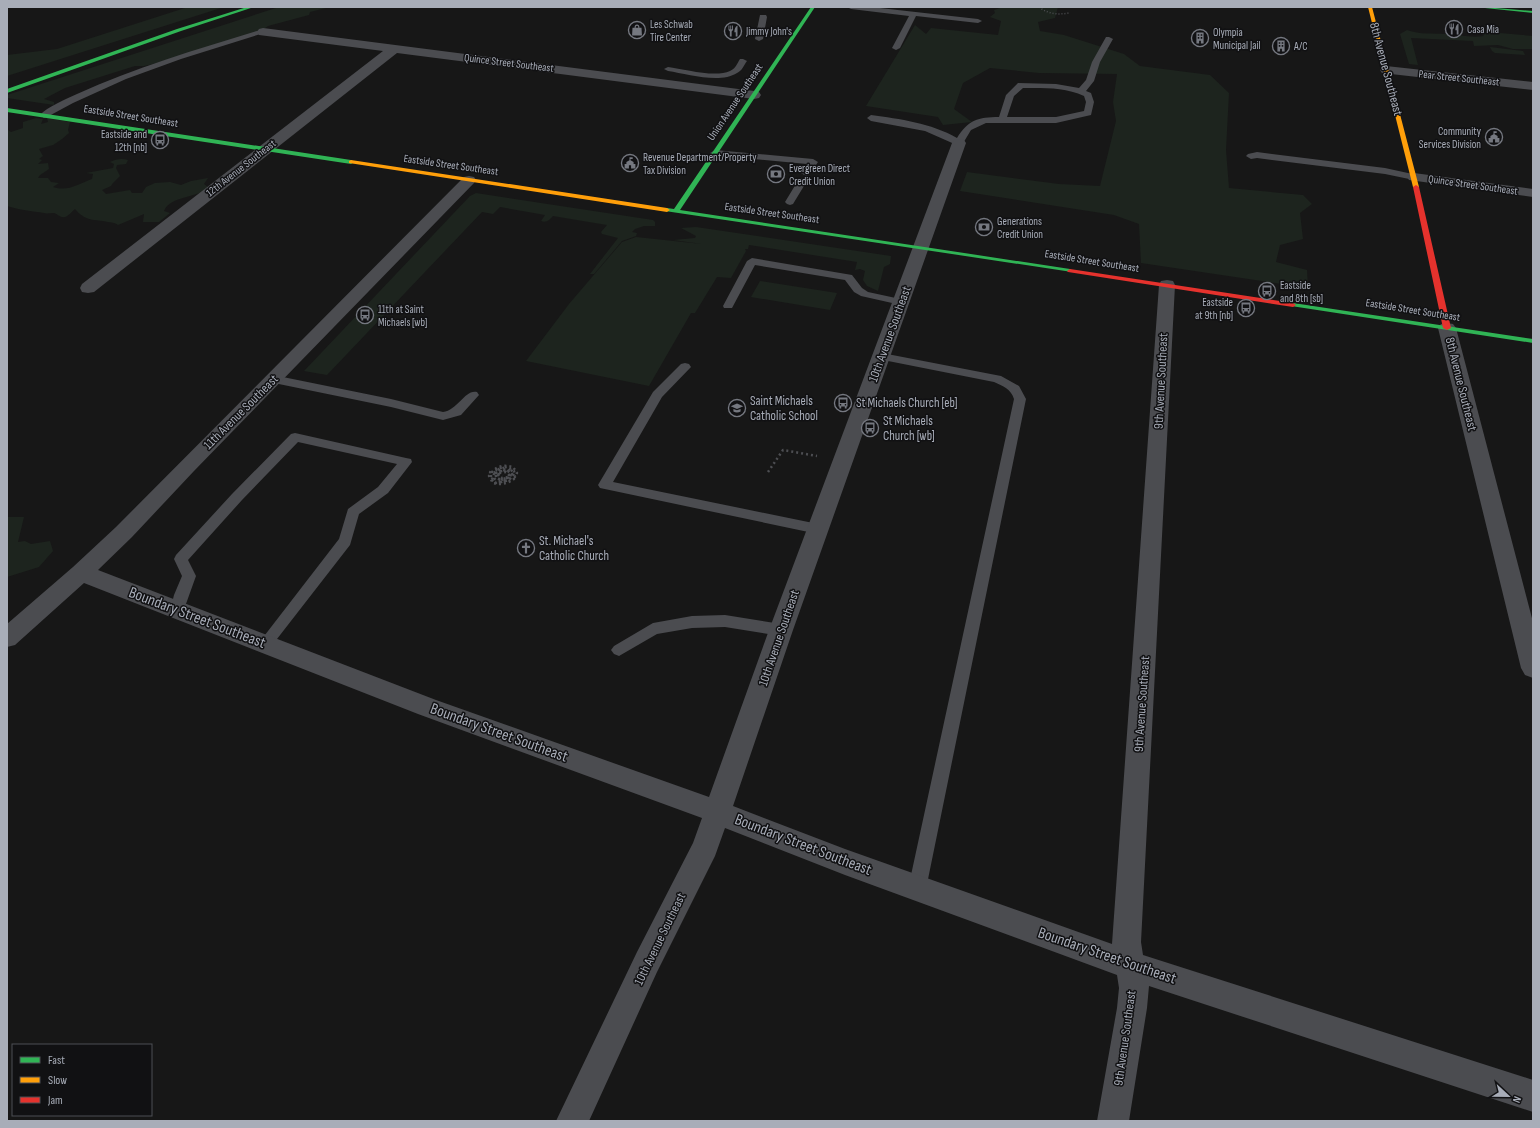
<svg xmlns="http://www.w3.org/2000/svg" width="1540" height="1128" font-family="'Sofia Sans Condensed',sans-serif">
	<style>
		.green { fill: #1d241e }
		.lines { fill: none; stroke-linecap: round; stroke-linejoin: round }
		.path-far1 { stroke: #4d4e52; stroke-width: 1.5; stroke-dasharray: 1 2; stroke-linecap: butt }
		.path { stroke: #4d4e52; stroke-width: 2.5; stroke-dasharray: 2 3; stroke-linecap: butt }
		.lane { fill: #4b4c50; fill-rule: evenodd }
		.street { fill: #4b4c50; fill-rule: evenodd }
		.fast { fill: #30b455; fill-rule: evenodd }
		.slow { fill: #ff9f0a; fill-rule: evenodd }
		.jam { fill: #e5322d; fill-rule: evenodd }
		.labels { text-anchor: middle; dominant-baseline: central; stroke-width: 3; stroke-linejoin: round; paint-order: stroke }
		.far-poi-label { font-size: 11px; fill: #a8adb8; stroke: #111113; text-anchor: start }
		.far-street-label { font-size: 11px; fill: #a8adb8; stroke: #111113 }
		.street-label { font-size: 13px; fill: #a8adb8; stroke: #111113 }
		.poi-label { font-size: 13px; fill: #a8adb8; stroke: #111113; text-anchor: start }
		.near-street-label { font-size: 16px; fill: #a8adb8; stroke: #111113 }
	</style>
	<rect width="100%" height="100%" fill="#171717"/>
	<path class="green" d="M188,7H224L7,76V55L57,49Z
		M279,7H330L310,12L309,15L268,26L261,31L153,64L144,66H135L65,88L44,99L54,102V105L7,98V95Z
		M1003,7H1058L1055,18L1038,22L1040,31L1064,35L1124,54L1140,66L1210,75L1229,93L1226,150L1229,188L1303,195L1312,204L1300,213L1303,239L1280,245L1276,262L1307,270L1308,288L1141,263L1139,224L1114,215L960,191L967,172L1059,184L1100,186L1116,121L1113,102L1117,74L1039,73L990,68L963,83L954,109L972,122L943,125L938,117L866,106L915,25L926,34L931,28L998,35L1001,21L990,17L995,13L994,10Z
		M1480,28L1483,30H1494L1500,33L1533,36V49H1513L1498,45L1474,46L1473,41L1411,38L1418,65L1409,64L1400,34L1407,30C1420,35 1433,33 1446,34C1458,35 1472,38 1484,36L1478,30Z
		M1490,47L1523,51L1525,55L1495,53L1492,51Z
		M36,118L43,119L41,124L48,122L47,118L70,122L68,130L69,133L62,139L53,145L39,149L43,156L39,159L42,160L38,164L48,163L49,169L40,175L38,178H48L51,182L59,183L53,187C68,192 78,184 92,179L93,174L86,173L113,168L114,164L110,162C116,159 122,158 128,160L126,164L117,165L116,168L120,176L113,183L111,186L102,190L106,194L130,190L132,193H142L146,187L155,183L170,182L181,185L191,181L208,178L204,184L209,188C196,198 170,196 164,211L170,213L159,222H143L144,214L118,225C114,222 112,223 108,222C94,219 86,222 75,209C72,211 69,216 65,217C60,218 58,214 54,213C50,213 47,214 44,213C32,211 19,210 7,206V129L11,132L23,128V122Z
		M476,193L653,220L655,222V226H644L635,229L632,232L637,233L636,236L622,241L594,274H590L618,238L602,234L601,232L607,225L553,216C549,220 547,223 541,221L545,215L500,207L493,214L482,212L327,375L304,371L470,196Z
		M696,227L891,256L890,264L884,267L878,291L867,286L863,280L865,271L860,269L855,270L857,262L749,245L748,249H745L746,251L731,278L717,277L695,313H691L649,386L526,361L569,304L622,242L636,237L702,244L673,240L695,238L696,236L681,228Z
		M760,281L837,293L830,310L751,297Z
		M7,517H24L18,542L25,541L31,544L50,541L53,551L39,567L7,577Z"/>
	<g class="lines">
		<path class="path-far1" d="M1039,7C1048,14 1058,15 1069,13"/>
		<path class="path" d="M489,472L494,473L499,469L507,467L500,468L492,472C498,465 505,465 513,467L517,473L515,477L514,471L509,468L514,473C511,481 505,481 498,483L507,482L514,479C507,484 501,485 493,483L489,476L491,474V479L496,483L492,478L494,474L495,479C502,482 508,481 512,474L508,469L500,470L496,473L505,470L500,473L506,472L509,475L508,471L511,474L510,477L501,480L508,477L502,478L498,475L497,477L499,479L496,478V474L503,475
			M768,472L783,450L817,456"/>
		<path class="lane" d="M847,7H871L978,19L982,21L978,23L916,16L900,48L896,50L892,48L909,16L851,9Z
			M760,15H766L767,17L763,39L759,41L755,39Z
			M260,30H266L267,32L181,59L126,79L73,103L47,117L44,118L40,115C47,107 66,99 77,94C136,67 198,49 260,30Z
			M1106,37H1109L1113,39L1100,62L1094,81L1086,91L1091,93L1094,102L1091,115L1056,123H986L971,130L962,145L959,146L925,131L871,121L867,118L871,115C900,119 931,123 957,138C968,120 978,117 999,117L1006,95L1018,83L1056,84L1079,88L1086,80L1092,62ZM1023,88C1043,88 1065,87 1084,96L1086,102L1084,111L1056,117H1007L1014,96Z
			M740,59H743L747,61C744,65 742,71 737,73C720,84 687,74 668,71L664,69L668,67C684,69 715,78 730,71C735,69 737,64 740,59Z
			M715,150L813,159L818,162L809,175L806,176L801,173L807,164L712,155L710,153Z
			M1257,152L1385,168L1417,175L1419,177L1414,180L1385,174L1257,158L1251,159L1246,156L1248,154Z
			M802,178L807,181L793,204L790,205L787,204L785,202L799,179Z
			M752,258L852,275L862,288L868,292L905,300L906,302L901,305L861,296L854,292L845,280L755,265L732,308H724L723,306L747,261Z
			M882,353L1001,376L1019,386L1026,399L926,889L923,895L917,898L911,895L908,889L1014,399C1011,389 1003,386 994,382L878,359L876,357L878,355Z
			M685,363L689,364L691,367L662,397L613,482L818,524L823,526L825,529L823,532L818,534L600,488L598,485L653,392L681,364Z
			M273,375L391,399L443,412C458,410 465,389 477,392L479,395L461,415L443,420L391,407L269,382L267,379L269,376Z
			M295,433L406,458L411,459L412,462L388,493L359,514L350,545L270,648L265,650L260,648L258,644L339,539L348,509L378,487L397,464L298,442L242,500L188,560L196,576L182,615L177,617L172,615L170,611L174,595L182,576L174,559L176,555L232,494L291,434Z
			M725,615L781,624L786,626L788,630L786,634L781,636L725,627L692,628L657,634L619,656L614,654L611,650L614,646L653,623L692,616Z"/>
		<path class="street" d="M263,28L754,91L759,92L761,95L759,98L754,99L397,53L94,292L88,293L82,292L80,288L82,284L383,51L259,35L257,32L259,29Z
			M1386,66L1533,82V90L1382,73L1380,70L1382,67Z
			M959,139L964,140L966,143L793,630L733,806L845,849L1112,944L1159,285L1161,281L1167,280L1173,281L1175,285L1141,942L1143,955L1533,1080V1112L1149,986L1147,1008L1129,1121H1097L1117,1008L1119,988L1117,975L845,875L725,828L715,856L657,972L589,1121H556L637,952L693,843L702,818L418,714L84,583L15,645L7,647V624L73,567L116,527L464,177L469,176L474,177L476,180L474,183L194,471L132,537L98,570L436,700L709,797L769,630L952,143L954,140Z
			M1414,173L1533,189V197L1409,180L1407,177L1409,174Z
			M1447,323L1453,324L1456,328L1533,622V678L1525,675L1521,668L1438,328L1441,324Z"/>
		<path class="fast" d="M247,7H254L181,31L7,93V89L177,29Z
			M811,7H815L680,210L1070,269L1073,271L1072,272L665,211L664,210L667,208L674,209Z
			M1483,7L1533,11V13L1485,8Z
			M7,108L351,160L354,162L351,164L7,112Z
			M1293,303L1533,339V343L1291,306L1290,305Z"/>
		<path class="slow" d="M1368,7H1372L1419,187L1418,188L1413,187Z
			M351,160L667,208L670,210L667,212L349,163V161Z"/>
		<path class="jam" d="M1416,185L1419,187L1451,328L1447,330L1443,328L1413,187Z
			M1070,269L1293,303L1296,305L1293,307L1068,272L1067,271Z"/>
	</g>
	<defs>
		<g id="restaurant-ring" transform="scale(0.9)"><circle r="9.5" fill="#111113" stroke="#757880" stroke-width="1.5"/><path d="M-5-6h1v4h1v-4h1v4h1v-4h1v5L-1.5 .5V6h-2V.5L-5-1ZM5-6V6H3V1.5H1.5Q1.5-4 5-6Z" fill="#757880"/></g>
		<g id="shop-ring" transform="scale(0.9)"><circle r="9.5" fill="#111113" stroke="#757880" stroke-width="1.5"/><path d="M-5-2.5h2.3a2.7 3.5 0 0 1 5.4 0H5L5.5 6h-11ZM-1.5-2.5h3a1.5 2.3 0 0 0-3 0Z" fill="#757880"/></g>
		<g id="building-ring" transform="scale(0.9)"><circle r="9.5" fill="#111113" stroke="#757880" stroke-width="1.5"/><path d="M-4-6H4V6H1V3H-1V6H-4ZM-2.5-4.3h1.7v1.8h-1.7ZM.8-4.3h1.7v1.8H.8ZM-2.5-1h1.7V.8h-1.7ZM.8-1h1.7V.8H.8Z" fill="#757880"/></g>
		<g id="civic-ring" transform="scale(0.9)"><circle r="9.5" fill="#111113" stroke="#757880" stroke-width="1.5"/><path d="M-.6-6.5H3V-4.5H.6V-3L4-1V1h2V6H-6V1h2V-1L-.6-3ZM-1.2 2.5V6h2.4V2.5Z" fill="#757880"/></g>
		<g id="bus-ring" transform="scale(0.9)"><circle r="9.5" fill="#111113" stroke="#757880" stroke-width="1.5"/><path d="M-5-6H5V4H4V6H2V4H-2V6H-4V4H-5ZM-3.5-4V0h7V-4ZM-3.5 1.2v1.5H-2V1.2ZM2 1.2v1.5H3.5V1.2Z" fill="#757880"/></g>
		<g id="bank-ring" transform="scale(0.9)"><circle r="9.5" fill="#111113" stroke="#757880" stroke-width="1.5"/><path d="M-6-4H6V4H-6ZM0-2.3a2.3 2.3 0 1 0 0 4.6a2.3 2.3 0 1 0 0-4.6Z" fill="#757880"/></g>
		<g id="school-ring" transform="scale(0.9)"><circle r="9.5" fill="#111113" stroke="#757880" stroke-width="1.5"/><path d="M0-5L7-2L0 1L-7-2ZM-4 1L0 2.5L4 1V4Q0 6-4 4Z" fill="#757880"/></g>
		<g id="church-ring" transform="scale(0.9)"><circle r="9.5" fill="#111113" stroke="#757880" stroke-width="1.5"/><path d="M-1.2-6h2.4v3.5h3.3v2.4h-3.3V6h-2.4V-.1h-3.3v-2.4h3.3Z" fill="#757880"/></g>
	</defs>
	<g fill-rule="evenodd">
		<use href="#restaurant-ring" x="1454" y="29"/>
		<use href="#shop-ring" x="637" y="30"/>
		<use href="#restaurant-ring" x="733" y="31"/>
		<use href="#building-ring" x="1200" y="38"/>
		<use href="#building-ring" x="1281" y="46"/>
		<use href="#civic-ring" x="1494" y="137"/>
		<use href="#bus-ring" x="160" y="140"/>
		<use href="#civic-ring" x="630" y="163"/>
		<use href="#bank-ring" x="776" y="174"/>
		<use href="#bank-ring" x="984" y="227"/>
		<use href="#bus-ring" x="1267" y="291"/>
		<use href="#bus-ring" x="1246" y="308"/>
		<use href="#bus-ring" x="365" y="315"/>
		<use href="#bus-ring" x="843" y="403"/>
		<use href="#school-ring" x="737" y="408"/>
		<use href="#bus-ring" x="870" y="428"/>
		<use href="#church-ring" x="526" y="548"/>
	</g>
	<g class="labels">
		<g class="far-poi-label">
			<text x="650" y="24">Les Schwab<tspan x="650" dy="13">Tire Center</tspan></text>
			<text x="1467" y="29">Casa Mia</text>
			<text x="746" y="31">Jimmy John's</text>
			<text x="1213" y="32">Olympia<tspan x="1213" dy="13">Municipal Jail</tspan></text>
			<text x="1294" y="46">A/C</text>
			<text x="1481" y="131" text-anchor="end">Community<tspan x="1481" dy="13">Services Division</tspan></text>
			<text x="147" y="134" text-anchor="end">Eastside and<tspan x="147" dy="13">12th [nb]</tspan></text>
			<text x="643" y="157">Revenue Department/Property<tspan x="643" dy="13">Tax Division</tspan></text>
			<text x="789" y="168">Evergreen Direct<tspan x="789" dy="13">Credit Union</tspan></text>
			<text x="997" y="221">Generations<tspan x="997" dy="13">Credit Union</tspan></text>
			<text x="1280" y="285">Eastside<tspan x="1280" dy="13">and 8th [sb]</tspan></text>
			<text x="1233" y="302" text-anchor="end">Eastside<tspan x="1233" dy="13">at 9th [nb]</tspan></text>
			<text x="378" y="309">11th at Saint<tspan x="378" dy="13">Michaels [wb]</tspan></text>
		</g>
		<g class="far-street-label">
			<text transform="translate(509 63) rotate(7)">Quince Street Southeast</text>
			<text transform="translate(1459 78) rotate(6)">Pear Street Southeast</text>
			<text transform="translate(735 102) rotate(-56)">Union Avenue Southeast</text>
			<text transform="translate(131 116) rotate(9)">Eastside Street Southeast</text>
			<text transform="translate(451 165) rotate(8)">Eastside Street Southeast</text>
			<text transform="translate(241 168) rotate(-38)">12th Avenue Southeast</text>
			<text transform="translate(1473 185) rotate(8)">Quince Street Southeast</text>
			<text transform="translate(772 213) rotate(8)">Eastside Street Southeast</text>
			<text transform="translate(1092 261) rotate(9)">Eastside Street Southeast</text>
			<text transform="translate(1413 310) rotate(9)">Eastside Street Southeast</text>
		</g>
		<g class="street-label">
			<text transform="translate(1386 69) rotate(75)">8th Avenue Southeast</text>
			<text transform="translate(890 334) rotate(-70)">10th Avenue Southeast</text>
			<text transform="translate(1161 381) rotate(-87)">9th Avenue Southeast</text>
			<text transform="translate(1461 384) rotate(76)">8th Avenue Southeast</text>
			<text transform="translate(241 412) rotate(-45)">11th Avenue Southeast</text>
			<text transform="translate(779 638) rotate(-71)">10th Avenue Southeast</text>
			<text transform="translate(1142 704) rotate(-86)">9th Avenue Southeast</text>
			<text transform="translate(660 939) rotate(-64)">10th Avenue Southeast</text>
			<text transform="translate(1125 1038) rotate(-82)">9th Avenue Southeast</text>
		</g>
		<g class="poi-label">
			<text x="750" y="401">Saint Michaels<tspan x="750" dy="15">Catholic School</tspan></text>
			<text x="856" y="403">St Michaels Church [eb]</text>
			<text x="883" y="421">St Michaels<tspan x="883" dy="15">Church [wb]</tspan></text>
			<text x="539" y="541">St. Michael's<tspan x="539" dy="15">Catholic Church</tspan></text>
		</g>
		<g class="near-street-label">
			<text transform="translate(197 618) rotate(21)">Boundary Street Southeast</text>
			<text transform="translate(499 733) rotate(20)">Boundary Street Southeast</text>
			<text transform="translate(803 845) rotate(21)">Boundary Street Southeast</text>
			<text transform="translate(1107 956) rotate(19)">Boundary Street Southeast</text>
		</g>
	</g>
	<rect width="1540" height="1128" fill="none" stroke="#a8adb8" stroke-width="16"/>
	<rect x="12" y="1044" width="140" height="72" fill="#111113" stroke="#4d4f55"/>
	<rect x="20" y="1057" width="20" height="6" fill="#30b455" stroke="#4d4f55"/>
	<text x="48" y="1064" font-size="12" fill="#a8adb8">Fast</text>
	<rect x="20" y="1077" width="20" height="6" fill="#ff9f0a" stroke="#4d4f55"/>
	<text x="48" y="1084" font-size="12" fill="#a8adb8">Slow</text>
	<rect x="20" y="1097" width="20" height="6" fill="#e5322d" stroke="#4d4f55"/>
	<text x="48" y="1104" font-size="12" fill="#a8adb8">Jam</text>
	<g transform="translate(1508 1096) rotate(112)" stroke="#111113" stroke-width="3" paint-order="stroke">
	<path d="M0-3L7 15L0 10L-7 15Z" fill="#a8adb8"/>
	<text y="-6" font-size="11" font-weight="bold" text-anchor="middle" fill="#a8adb8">N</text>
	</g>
</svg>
